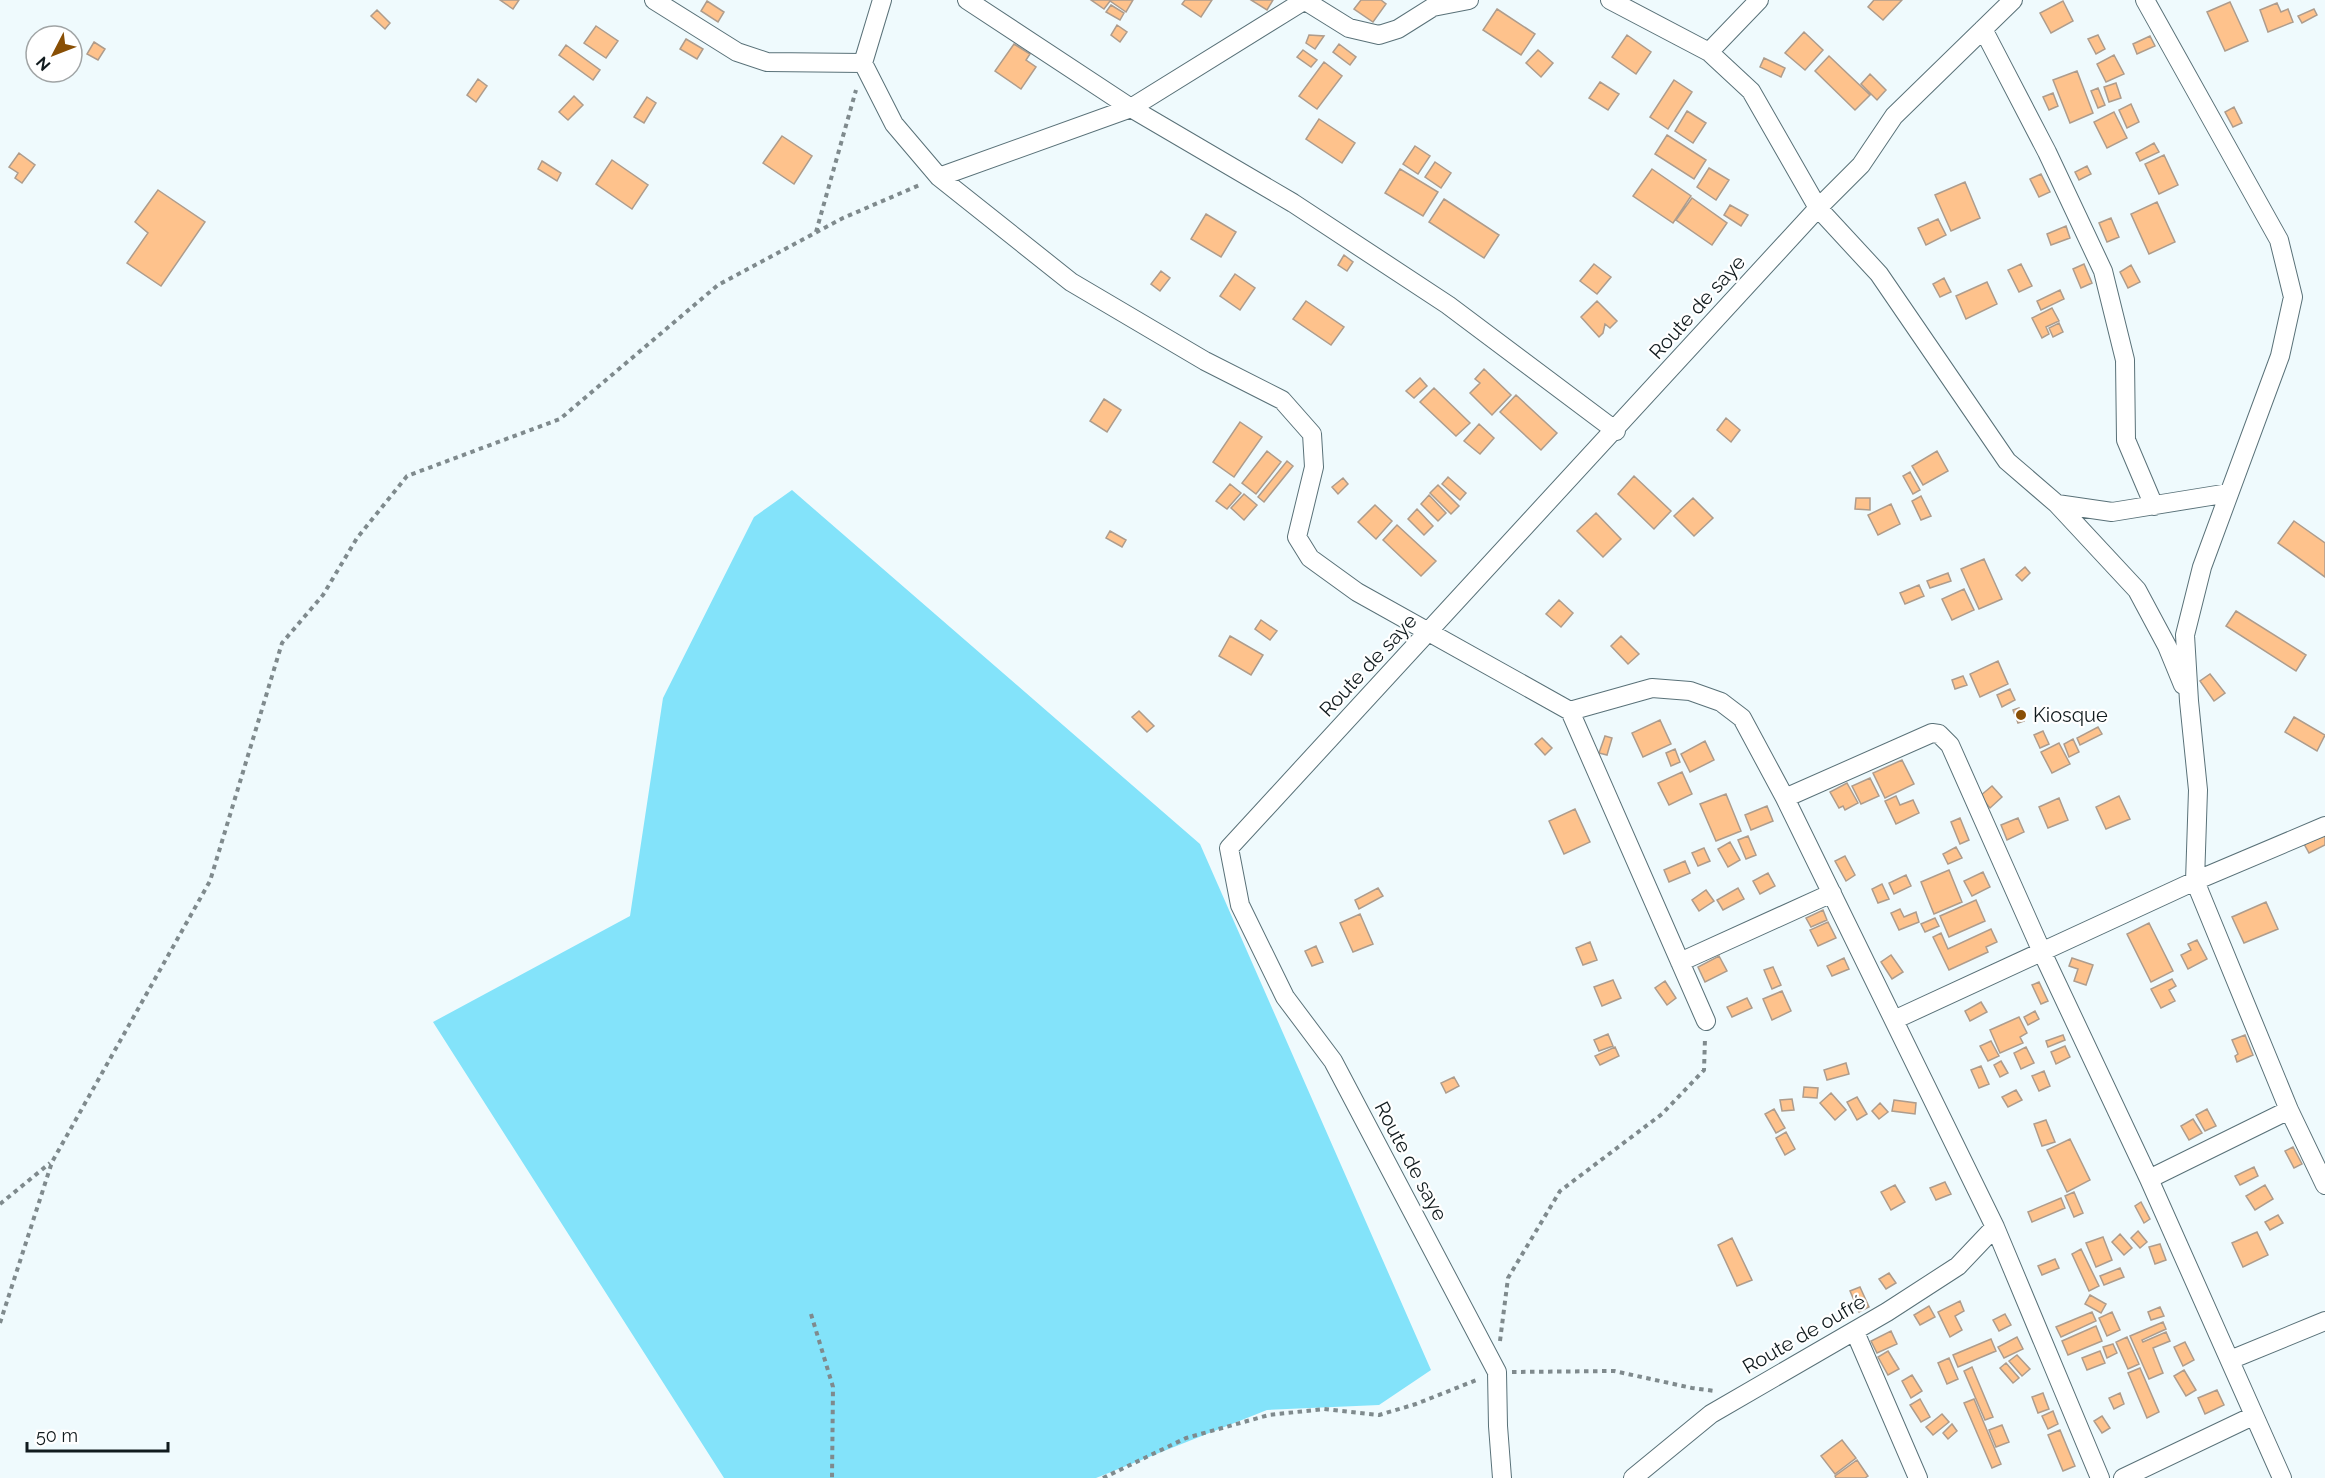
<svg xmlns="http://www.w3.org/2000/svg" width="2325" height="1478" font-family="Raleway,sans-serif">
	<style>
		.green { fill: #83e3fa }
		.building { fill: #fec28c; stroke: #ae9c8c; stroke-width: 1.5 }
		.lines { fill: none; stroke-linecap: round; stroke-linejoin: round }
		.minor-casing { stroke: #597178; stroke-width: 20 }
		.path { stroke: #7f8a8d; stroke-width: 4; stroke-dasharray: 4.5 4.5; stroke-linecap: butt }
		.minor { stroke: #fff; stroke-width: 18 }
		.poi-dot { fill: #894f05; stroke: #fff; stroke-width: 2 }
		.labels { text-anchor: middle; dominant-baseline: central; stroke-width: 4.5; stroke-linejoin: round; paint-order: stroke }
		.street-label { font-size: 20px; fill: #111b1e; stroke: #fff }
		.poi-label { font-size: 20px; fill: #111b1e; stroke: #fff; text-anchor: start }
	</style>
	<rect width="100%" height="100%" fill="#effafd"/>
	<path class="green" d="M792,490L1200,844L1431,1370L1379,1405L1267,1410L1096,1478H724L433,1022L630,916L663,698L754,517Z"/>
	<path class="building" d="M500,0H519L513,9Z
		M1091,0H1133L1126,12L1110,1L1104,9Z
		M1185,0H1212L1201,17L1182,4Z
		M1251,0H1273L1267,10Z
		M1361,0H1381L1386,4L1373,22L1354,9Z
		M1874,0H1902L1883,20L1868,7Z
		M707,1L724,12L718,22L701,11Z
		M2063,1L2073,21L2051,33L2040,13Z
		M2230,2L2248,41L2225,51L2207,12Z
		M2277,3L2281,12L2288,9L2293,22L2268,32L2260,10Z
		M1111,5L1124,13L1120,20L1106,12Z
		M1497,9L1535,34L1521,55L1483,30Z
		M2314,9L2317,15L2302,23L2298,16Z
		M377,10L390,23L385,29L371,16Z
		M1117,25L1127,32L1120,42L1111,35Z
		M596,26L618,41L606,58L584,43Z
		M1804,32L1823,50L1805,70L1785,53Z
		M1309,35L1324,36L1315,49L1306,43Z
		M1627,35L1651,52L1636,74L1612,57Z
		M2098,35L2105,49L2096,54L2088,39Z
		M2150,36L2155,46L2137,54L2133,44Z
		M686,39L703,49L697,59L680,49Z
		M94,42L105,49L98,60L87,54Z
		M1014,44L1030,54L1026,60L1036,67L1021,89L995,71Z
		M1339,44L1356,57L1350,65L1333,52Z
		M566,45L600,70L593,80L559,55Z
		M1303,50L1317,60L1311,67L1297,57Z
		M1538,50L1553,63L1541,77L1526,63Z
		M2114,55L2124,74L2106,82L2097,64Z
		M1829,56L1870,95L1855,110L1815,71Z
		M1764,58L1785,68L1781,77L1760,67Z
		M1324,62L1342,76L1317,109L1299,96Z
		M2077,71L2093,113L2070,123L2053,80Z
		M1870,74L1886,90L1877,100L1861,84Z
		M478,79L487,86L476,102L467,95Z
		M1674,80L1692,92L1668,129L1650,117Z
		M1600,82L1619,94L1608,110L1589,98Z
		M2116,83L2121,98L2109,102L2104,87Z
		M2098,88L2105,105L2098,108L2091,91Z
		M2053,93L2058,106L2049,110L2043,97Z
		M574,96L583,105L568,120L559,112Z
		M647,97L656,103L644,123L634,117Z
		M2131,104L2139,122L2127,128L2119,110Z
		M2234,107L2242,123L2233,127L2225,112Z
		M1687,111L1706,123L1693,143L1675,131Z
		M2114,112L2127,138L2107,148L2094,122Z
		M1319,119L1355,143L1342,163L1306,139Z
		M1667,135L1706,160L1694,179L1655,154Z
		M782,136L812,156L794,184L763,163Z
		M2154,143L2159,152L2140,161L2136,153Z
		M1415,146L1430,156L1418,174L1403,164Z
		M19,153L35,165L22,183L15,178L18,173L9,167Z
		M2164,155L2178,185L2159,194L2145,164Z
		M612,160L648,185L632,209L596,184Z
		M542,161L561,173L557,181L538,169Z
		M1435,162L1451,173L1441,188L1425,177Z
		M2087,166L2091,174L2079,180L2075,172Z
		M1709,168L1729,180L1716,200L1697,187Z
		M1400,169L1438,192L1423,216L1385,193Z
		M1652,169L1691,196L1673,223L1633,196Z
		M2041,174L2050,192L2039,197L2030,179Z
		M1965,182L1980,218L1951,231L1935,195Z
		M158,190L205,222L161,286L127,263L148,233L135,222Z
		M1692,198L1727,223L1712,245L1676,220Z
		M1444,199L1499,235L1484,258L1429,222Z
		M2157,202L2175,242L2149,254L2131,214Z
		M1730,205L1748,215L1741,226L1724,215Z
		M1206,214L1236,232L1221,257L1191,239Z
		M2111,218L2119,237L2107,242L2099,223Z
		M1938,219L1946,235L1926,245L1918,228Z
		M2066,226L2070,238L2051,245L2047,234Z
		M1344,255L1353,262L1347,271L1338,265Z
		M1594,264L1611,277L1597,294L1580,281Z
		M2021,264L2032,286L2019,292L2008,270Z
		M2084,264L2092,283L2081,288L2073,269Z
		M2131,265L2140,282L2128,288L2120,272Z
		M1161,271L1170,278L1160,291L1151,284Z
		M1235,274L1255,288L1240,310L1220,296Z
		M1944,278L1951,292L1940,297L1933,284Z
		M1987,282L1997,304L1966,319L1956,296Z
		M2060,290L2064,299L2041,310L2037,301Z
		M1306,301L1344,327L1331,345L1293,319Z
		M1597,301L1617,321L1610,328L1605,324L1603,333L1599,337L1581,317Z
		M2052,308L2059,321L2046,327L2049,334L2042,338L2032,318Z
		M2059,323L2063,332L2053,337L2049,328Z
		M1484,369L1511,395L1492,415L1470,393L1480,383L1475,379Z
		M1420,378L1427,386L1414,398L1406,391Z
		M1434,388L1470,423L1456,436L1420,402Z
		M1516,395L1557,433L1541,450L1500,412Z
		M1104,399L1121,410L1107,432L1090,421Z
		M1726,418L1740,430L1731,442L1717,430Z
		M1240,422L1262,437L1234,477L1213,462Z
		M1479,424L1494,438L1480,454L1464,441Z
		M1267,451L1281,462L1256,494L1242,483Z
		M1937,451L1948,471L1923,485L1912,466Z
		M1287,461L1293,466L1264,502L1258,497Z
		M1910,472L1920,490L1913,494L1903,476Z
		M1634,476L1671,511L1654,529L1618,494Z
		M1448,477L1466,493L1460,500L1442,484Z
		M1343,478L1348,484L1338,494L1332,487Z
		M1230,484L1241,493L1227,509L1216,501Z
		M1438,485L1459,506L1451,514L1430,493Z
		M1244,494L1257,505L1244,520L1231,508Z
		M1429,495L1446,513L1438,521L1421,504Z
		M1921,496L1931,516L1921,520L1912,501Z
		M1693,498L1713,518L1694,536L1674,516Z
		M1856,498H1870V510L1855,509Z
		M1891,504L1900,524L1878,535L1868,515Z
		M1375,505L1392,521L1376,539L1358,522Z
		M1417,509L1433,526L1424,535L1408,519Z
		M1596,513L1621,539L1603,557L1577,531Z
		M2294,521L2325,543V577L2278,543Z
		M1397,525L1436,561L1421,576L1383,540Z
		M1110,531L1126,540L1122,547L1106,538Z
		M1984,559L2002,599L1979,609L1961,569Z
		M2025,567L2030,573L2022,581L2016,575Z
		M1948,573L1951,581L1930,588L1927,581Z
		M1919,585L1924,596L1905,604L1900,593Z
		M1964,589L1974,610L1952,620L1942,599Z
		M1559,600L1573,613L1561,627L1546,614Z
		M2236,611L2306,655L2296,671L2226,626Z
		M1261,620L1277,631L1270,640L1255,629Z
		M1230,636L1263,655L1251,675L1219,656Z
		M1621,636L1639,654L1628,664L1611,646Z
		M1998,661L2008,684L1980,697L1970,674Z
		M2210,674L2225,693L2214,701L2200,681Z
		M1963,676L1967,685L1955,689L1952,680Z
		M2010,689L2015,700L2002,707L1997,695Z
		M2019,708L2024,721L2018,723L2013,710Z
		M1139,711L1154,726L1147,732L1132,717Z
		M2294,717L2325,735L2317,751L2285,732Z
		M1660,720L1671,744L1643,757L1632,733Z
		M2098,727L2102,734L2080,745L2077,738Z
		M2043,731L2049,744L2040,748L2034,735Z
		M1605,736L1612,738L1607,755L1599,753Z
		M1542,738L1552,748L1545,755L1535,744Z
		M2073,739L2079,752L2069,757L2064,744Z
		M1705,741L1714,760L1690,772L1681,754Z
		M2059,743L2070,764L2052,773L2041,752Z
		M1675,749L1680,762L1671,766L1666,753Z
		M1902,760L1914,784L1885,798L1873,773Z
		M1682,772L1692,794L1669,805L1658,783Z
		M1870,778L1879,796L1861,804L1852,786Z
		M1847,783L1858,803L1845,810L1843,806L1839,808L1830,792Z
		M1992,786L2002,797L1990,808L1980,796Z
		M1726,794L1741,831L1716,841L1700,804Z
		M1896,796L1900,805L1913,800L1919,813L1896,824L1885,801Z
		M2119,796L2130,819L2106,829L2096,807Z
		M2059,798L2068,820L2048,828L2039,807Z
		M1767,806L1773,821L1751,830L1745,815Z
		M1575,809L1590,842L1564,854L1549,821Z
		M1960,818L1969,840L1960,844L1951,822Z
		M2018,818L2024,832L2007,840L2001,825Z
		M2325,832V845L2309,853L2303,842Z
		M1748,836L1756,855L1746,859L1738,840Z
		M1730,842L1740,860L1728,867L1718,849Z
		M1956,847L1962,858L1948,864L1943,854Z
		M1704,848L1710,861L1698,866L1692,853Z
		M1845,856L1855,875L1846,881L1835,861Z
		M1685,861L1690,873L1669,882L1664,870Z
		M1949,870L1962,902L1934,914L1921,882Z
		M1983,872L1990,887L1972,896L1964,881Z
		M1768,873L1775,886L1760,894L1753,881Z
		M1906,875L1911,886L1894,894L1889,883Z
		M1882,884L1889,899L1878,903L1872,889Z
		M1378,888L1383,896L1359,909L1355,900Z
		M1738,888L1744,899L1723,910L1717,900Z
		M1706,890L1714,901L1699,911L1692,900Z
		M1976,900L1985,921L1949,937L1940,916Z
		M2266,902L2278,929L2244,943L2232,917Z
		M1900,909L1904,917L1916,912L1919,922L1899,930L1891,913Z
		M1823,910L1827,920L1811,927L1806,918Z
		M1360,914L1373,944L1353,952L1340,923Z
		M1935,918L1939,926L1925,932L1921,924Z
		M1828,922L1836,938L1818,946L1810,930Z
		M2149,923L2173,971L2151,982L2127,934Z
		M1991,929L1997,942L1986,947L1988,952L1949,970L1933,937L1941,933L1948,949Z
		M2197,940L2207,959L2188,969L2181,955L2191,950L2188,944Z
		M1590,942L1597,960L1583,965L1576,948Z
		M1316,946L1323,962L1312,966L1305,951Z
		M1891,955L1903,972L1892,979L1881,962Z
		M1719,956L1727,971L1705,982L1698,967Z
		M1844,958L1849,969L1832,976L1827,966Z
		M2072,958L2093,965L2086,985L2074,981L2078,969L2069,966Z
		M1773,967L1781,985L1772,989L1764,970Z
		M2172,979L2176,986L2169,990L2175,1001L2161,1008L2151,989Z
		M1613,980L1621,998L1602,1006L1594,987Z
		M1665,981L1676,998L1667,1005L1655,988Z
		M2039,982L2048,1001L2041,1004L2032,985Z
		M1782,991L1791,1011L1772,1020L1763,999Z
		M1747,998L1752,1008L1732,1017L1727,1007Z
		M1981,1002L1987,1012L1970,1021L1965,1011Z
		M2035,1011L2039,1019L2028,1025L2024,1017Z
		M2019,1017L2027,1033L2020,1037L2023,1043L2000,1053L1990,1030Z
		M1608,1034L1613,1046L1599,1051L1594,1040Z
		M2063,1035L2065,1040L2048,1047L2046,1041Z
		M2245,1035L2253,1055L2237,1062L2235,1056L2238,1054L2232,1040Z
		M1991,1041L1999,1056L1988,1061L1980,1046Z
		M2065,1046L2070,1057L2056,1064L2051,1052Z
		M1615,1047L1619,1056L1600,1065L1595,1056Z
		M2026,1047L2034,1063L2021,1069L2014,1053Z
		M2001,1061L2008,1073L2000,1077L1994,1065Z
		M1846,1063L1849,1074L1827,1080L1824,1070Z
		M1981,1066L1989,1084L1979,1088L1971,1070Z
		M2044,1071L2050,1086L2039,1091L2032,1076Z
		M1454,1077L1459,1086L1446,1093L1441,1083Z
		M1804,1087L1818,1088L1817,1098L1803,1097Z
		M2016,1090L2022,1100L2008,1107L2002,1097Z
		M1831,1093L1846,1110L1835,1120L1820,1103Z
		M1857,1097L1867,1114L1857,1120L1847,1102Z
		M1792,1099L1794,1110L1782,1111L1780,1100Z
		M1894,1100L1916,1103L1915,1114L1892,1111Z
		M1880,1103L1888,1112L1879,1119L1872,1111Z
		M1774,1109L1785,1128L1776,1133L1765,1114Z
		M2207,1109L2216,1126L2205,1131L2196,1115Z
		M2193,1119L2202,1133L2189,1140L2181,1126Z
		M2046,1120L2055,1142L2042,1146L2034,1124Z
		M1786,1132L1795,1149L1785,1155L1776,1138Z
		M2070,1139L2090,1180L2067,1192L2047,1150Z
		M2293,1147L2302,1164L2294,1168L2285,1151Z
		M2254,1167L2258,1176L2240,1185L2235,1176Z
		M1945,1182L1951,1194L1936,1200L1930,1188Z
		M1895,1185L1905,1202L1891,1210L1881,1192Z
		M2265,1185L2273,1199L2255,1210L2246,1196Z
		M2074,1192L2083,1213L2074,1217L2065,1196Z
		M2061,1198L2065,1208L2032,1222L2028,1212Z
		M2141,1202L2150,1219L2144,1223L2135,1206Z
		M2278,1215L2283,1223L2270,1230L2265,1222Z
		M2138,1231L2147,1242L2140,1248L2131,1238Z
		M2257,1232L2268,1255L2243,1267L2232,1243Z
		M2120,1234L2132,1248L2124,1255L2112,1242Z
		M2103,1237L2112,1260L2096,1267L2086,1243Z
		M1732,1238L1752,1280L1737,1286L1718,1245Z
		M2160,1244L2166,1260L2155,1264L2149,1247Z
		M2081,1249L2099,1286L2089,1291L2072,1254Z
		M2055,1259L2059,1268L2042,1275L2038,1266Z
		M2120,1268L2124,1277L2104,1285L2100,1276Z
		M1889,1273L1896,1283L1886,1289L1879,1279Z
		M1860,1287L1869,1307L1859,1312L1850,1291Z
		M2090,1295L2106,1304L2101,1313L2085,1304Z
		M1960,1301L1964,1311L1955,1316L1962,1330L1950,1337L1938,1312Z
		M1929,1306L1935,1317L1920,1325L1914,1315Z
		M2160,1307L2164,1316L2151,1320L2148,1312Z
		M2092,1312L2096,1321L2061,1337L2056,1327Z
		M2112,1312L2120,1330L2107,1336L2099,1318Z
		M2005,1314L2011,1325L1999,1331L1993,1320Z
		M2163,1322L2166,1329L2142,1340L2143,1342L2166,1332L2170,1341L2153,1348L2163,1373L2149,1379L2130,1336Z
		M2096,1326L2102,1341L2068,1355L2062,1341Z
		M1891,1331L1897,1344L1877,1353L1871,1341Z
		M2017,1337L2023,1349L2004,1358L1998,1347Z
		M2127,1337L2139,1364L2128,1369L2116,1342Z
		M1991,1339L1996,1351L1958,1367L1953,1355Z
		M2185,1342L2194,1360L2183,1366L2174,1347Z
		M2113,1344L2117,1353L2107,1358L2103,1347Z
		M1888,1351L1899,1369L1888,1375L1878,1357Z
		M2100,1351L2105,1363L2087,1370L2082,1358Z
		M2017,1355L2030,1369L2022,1376L2009,1361Z
		M1949,1358L1958,1379L1947,1384L1938,1363Z
		M2006,1363L2019,1378L2013,1383L2000,1368Z
		M1972,1367L1993,1417L1985,1420L1964,1371Z
		M2140,1368L2159,1412L2147,1418L2128,1373Z
		M2184,1370L2196,1390L2186,1396L2174,1376Z
		M1912,1375L1922,1391L1911,1398L1902,1381Z
		M2217,1390L2224,1405L2205,1414L2198,1398Z
		M2043,1393L2049,1409L2038,1413L2032,1397Z
		M2120,1393L2124,1404L2114,1409L2109,1398Z
		M1920,1399L1930,1417L1921,1422L1910,1405Z
		M1974,1399L2001,1464L1992,1468L1964,1403Z
		M2053,1411L2058,1424L2048,1429L2042,1416Z
		M1942,1414L1949,1422L1933,1435L1926,1427Z
		M2102,1416L2110,1428L2102,1433L2094,1421Z
		M1952,1424L1957,1431L1948,1439L1943,1433Z
		M2002,1425L2009,1442L1996,1447L1989,1430Z
		M2060,1430L2075,1466L2063,1471L2048,1435Z
		M1842,1440L1856,1458L1835,1474L1821,1456Z
		M1857,1460L1868,1476L1865,1478H1836L1835,1476Z"/>
	<g class="lines">
		<g class="minor-casing">
			<path id="minor" d="M654,0L737,52L767,62L863,63
				M882,0L863,63L894,124L939,177L1071,282L1205,361L1282,400L1312,434L1314,467L1297,537L1310,558L1357,592L1570,711L1706,1021
				M967,0L1131,108L1293,203L1448,305L1616,431
				M1304,0L1349,28L1379,35L1398,29L1433,7L1469,0
				M1610,0L1709,52L1751,91L1818,208L1879,274L2007,461L2057,504L2112,512L2229,493
				M2145,0L2279,240L2293,297L2280,356L2202,567L2185,635L2189,701L2198,790L2195,881L2289,1110L2325,1185
				M1983,29L2047,152L2103,271L2125,360L2126,440L2154,506
				M1709,52L1759,0
				M939,177L1131,108L1305,0
				M2057,504L2137,590L2167,646L2183,685
				M1570,711L1652,688L1690,691L1721,702L1742,718L1785,798L1995,1227L2100,1478
				M1785,798L1932,733L1939,734L1950,745L2042,952L2149,1179L2282,1478
				M1680,962L1832,893
				M1894,1020L2195,881L2325,826
				M2149,1179L2289,1110
				M1855,1332L1918,1478
				M2230,1360L2325,1321
				M1502,1478L1498,1426L1497,1372L1333,1061L1285,997L1240,905L1229,848L1818,208L1861,165L1894,116L2013,0
				M1633,1478L1711,1414L1887,1312L1958,1266L1995,1227
				M2123,1478L2253,1416"/>
		</g>
		<path class="path" d="M816,232L856,90
			M0,1204L50,1163
			M811,1314L833,1387L832,1478
			M0,1323L52,1162L210,881L282,643L323,595L357,538L407,476L560,419L718,285L843,218L922,184
			M1500,1341L1508,1278L1560,1191L1662,1114L1704,1070L1705,1038
			M1512,1372L1614,1371L1692,1388L1715,1391
			M1103,1478L1186,1438L1269,1415L1324,1409L1379,1415L1416,1404L1479,1379"/>
		<use href="#minor" class="minor"/>
	</g>
	<circle class="poi-dot" cx="2021" cy="715" r="6"/>
	<g class="labels">
		<g class="street-label">
			<text transform="translate(1697 307) rotate(-48)">Route de saye</text>
			<text transform="translate(1368 665) rotate(-47)">Route de saye</text>
			<text transform="translate(1411 1161) rotate(62)">Route de saye</text>
			<text transform="translate(1804 1334) rotate(-30)">Route de oufré</text>
		</g>
		<g class="poi-label">
			<text x="2033" y="715">Kiosque</text>
		</g>
	</g>
	<g transform="translate(54 54) rotate(228)"><circle r="28" fill="#ffffff" stroke="#a0a4a5" stroke-width="1.5"/>
	<path d="M0-4.5L10 22L0 15L-10 22Z" fill="#894f05"/>
	<text y="-9" font-size="16" font-weight="bold" text-anchor="middle" fill="#111b1e">N</text>
	</g>
	<path d="M27 1442v9h141v-9" fill="none" stroke="#111b1e" stroke-width="3"/>
	<text x="36" y="1442" font-size="18" fill="#111b1e" stroke="#ffffff" stroke-width="4.5" paint-order="stroke">50 m</text>
</svg>
